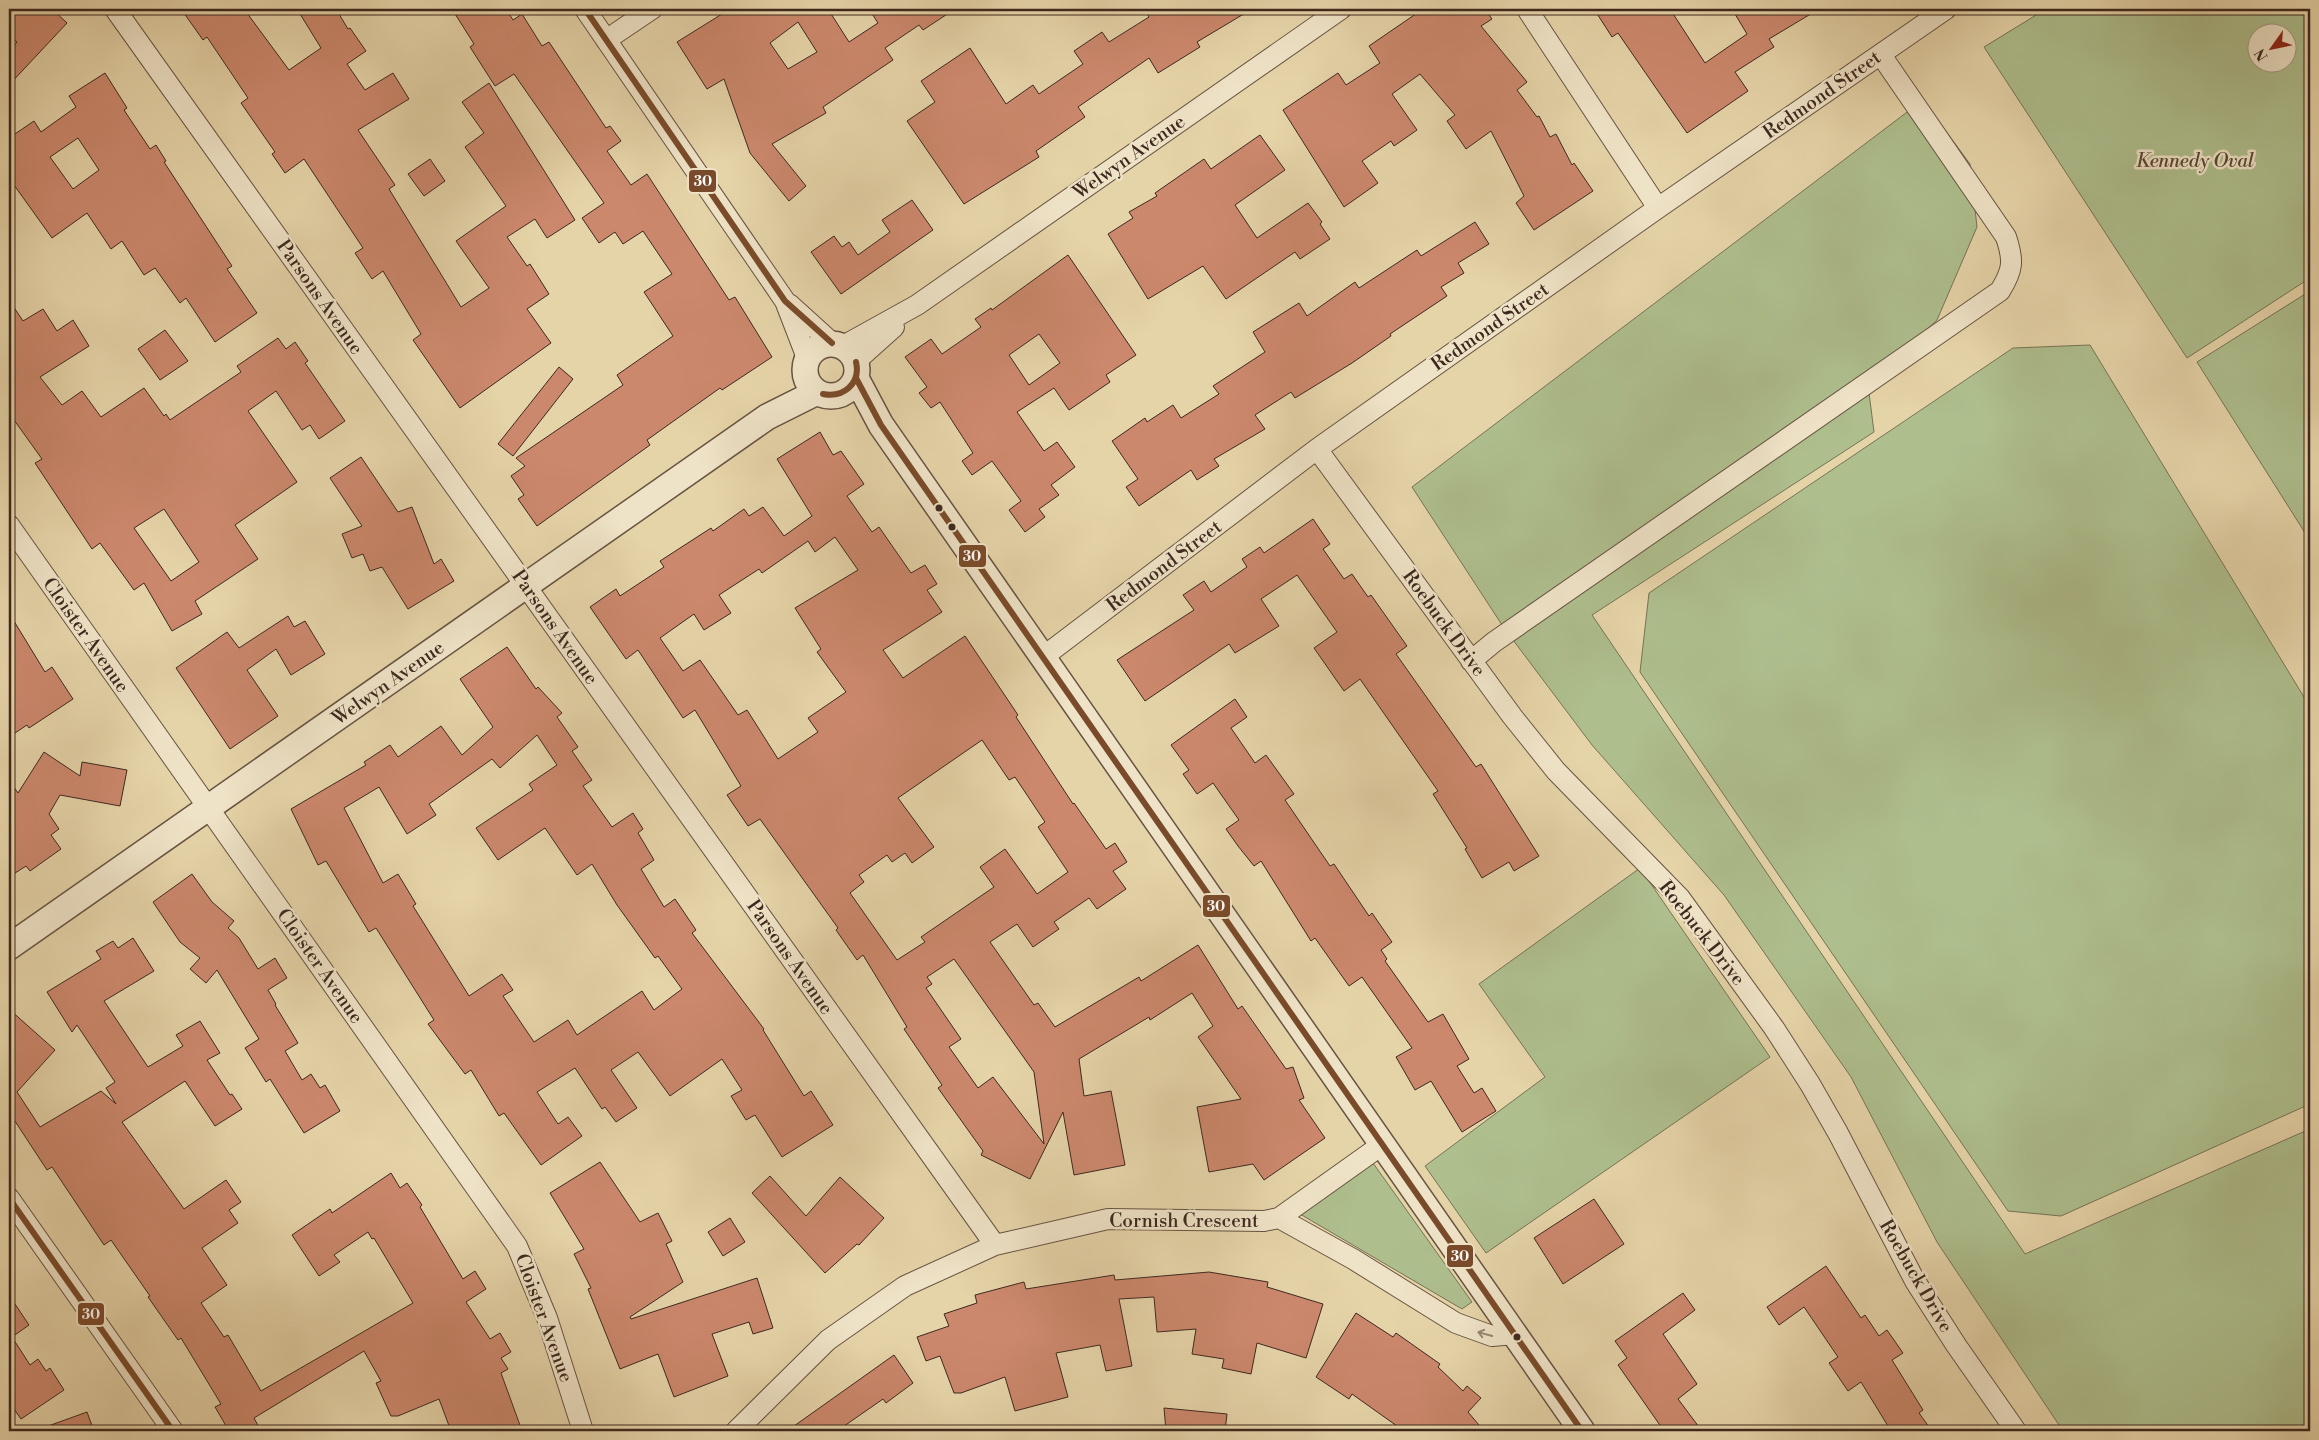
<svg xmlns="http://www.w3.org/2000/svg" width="2319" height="1440" font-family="'Libre Bodoni',serif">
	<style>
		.green { fill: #aebe8d; stroke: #767356; fill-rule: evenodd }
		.building { fill: #cc886d; stroke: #3d281f; fill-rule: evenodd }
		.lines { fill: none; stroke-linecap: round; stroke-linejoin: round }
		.minor-casing { stroke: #675342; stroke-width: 22 }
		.tertiary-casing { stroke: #675342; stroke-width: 28 }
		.minor { stroke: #efe3c7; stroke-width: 20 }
		.tertiary { stroke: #efe3c7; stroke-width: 25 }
		.bus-1-casing { stroke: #efe3c7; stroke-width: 10 }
		.bus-1 { stroke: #7a4b2a; stroke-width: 6 }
		.oneway { stroke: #968673 }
		.bus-dot { fill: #3d281f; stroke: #efe3c7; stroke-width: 2 }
		.labels { text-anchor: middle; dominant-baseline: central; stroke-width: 5; stroke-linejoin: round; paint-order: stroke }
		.street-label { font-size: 19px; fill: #3d281f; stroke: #efe3c7 }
		.park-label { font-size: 19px; font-style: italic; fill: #544635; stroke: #efe3c7 }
		.line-badge { stroke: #efe3c7; stroke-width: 2 }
		.badge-label { font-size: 14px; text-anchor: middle; font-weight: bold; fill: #fff }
	</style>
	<rect width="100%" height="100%" fill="#e6d4a9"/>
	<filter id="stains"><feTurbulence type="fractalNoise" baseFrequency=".004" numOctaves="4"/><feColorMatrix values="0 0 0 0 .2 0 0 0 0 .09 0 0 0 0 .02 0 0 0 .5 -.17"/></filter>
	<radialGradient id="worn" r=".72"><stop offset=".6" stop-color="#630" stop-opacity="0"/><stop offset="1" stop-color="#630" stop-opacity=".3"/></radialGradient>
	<path class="green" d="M2046,9H2310V278L2187,358L1984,47ZM2286,32V62H2256V32Z
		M1923,100L1970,164L1977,227L1937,320L1868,385L1874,432L1592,615L2025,1254L2310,1129V1431H2063L1937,1242L1851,1077L1724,895L1592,745L1504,628L1412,487Z
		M2310,291V534L2307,536L2197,362Z
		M2090,345L2310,707V1104L2061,1216L2008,1211L1640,672L1649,593L2013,348Z
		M1640,868L1770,1057L1486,1253L1425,1166L1545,1077L1479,984Z
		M1373,1163L1472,1302L1462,1309L1300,1214Z"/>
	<path class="building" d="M9,9H52L67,23L9,85V52L17,42L9,36Z
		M181,9H244L289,70L321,48L297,9H336L348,29L350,28L366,51L347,64L365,90L393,73L409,99L358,130L395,185L389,189L461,307L489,288L456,241L506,206L465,147L484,133L462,102L489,83L575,220L547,238L535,219L507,237L527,266L530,264L549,294L527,309L551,343L460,408L413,340L421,334L383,271L372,279L355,253L363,248L304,159L285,173L272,154L275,152L241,103L248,98L207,37L203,40Z
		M452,9H506L513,20L522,14L542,46L549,42L606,128L610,126L621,141L607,151L631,185L647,174L729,300L735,297L772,357L722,390L720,388L647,440L650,445L537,526L518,499L524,495L511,476L525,466L516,458L623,385L617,375L673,336L644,292L672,274L643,231L623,244L615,232L599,243L582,218L604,203L514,74L495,86L470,47L474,44Z
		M730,9H828L849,42L878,23L869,9H955L923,30L919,25L885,48L893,60L823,107L826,113L772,144L806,186L789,201L750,153L724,79L707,89L677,42ZM798,22L817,52L788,69L770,43Z
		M1144,9H1252L1197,42L1200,47L1158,73L1149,58L1078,107L1085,117L1036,151L1039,157L964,204L907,121L935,102L921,81L970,48L1006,104L1033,85L1039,94L1083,64L1074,51L1102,32L1109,42L1149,17Z
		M1423,9H1485L1492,19L1481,26L1527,82L1517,90L1537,117L1539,116L1550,137L1556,134L1572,165L1574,163L1593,191L1534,230L1516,203L1524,196L1491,131L1466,149L1447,121L1455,115L1420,74L1392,94L1417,130L1394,146L1391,141L1362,161L1378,183L1344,207L1283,110L1338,73L1346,85L1380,63L1369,46Z
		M1594,9H1670L1705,63L1747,34L1732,9H1819L1769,39L1774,47L1735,72L1748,91L1687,133L1618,33L1612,37Z
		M105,73L127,108L124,110L150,149L156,145L166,161L164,162L232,266L227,269L257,313L215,342L186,298L180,303L155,268L144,275L122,241L111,249L87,213L52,238L9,178V138L34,121L41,132L76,107L69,96ZM78,138L99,170L73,189L50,157Z
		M1260,135L1285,170L1235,205L1257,238L1308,203L1322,222L1320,224L1330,239L1300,259L1295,252L1226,299L1203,266L1148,299L1108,234L1133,218L1129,212L1157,196L1155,193L1204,159L1211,169Z
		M430,159L445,181L424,196L408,174Z
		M912,200L933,230L841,294L811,252L834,236L842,247L849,242L858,255L890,232L882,220Z
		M1475,222L1489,244L1458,263L1464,273L1441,287L1447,296L1390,334L1391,336L1352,363L1295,398L1291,392L1255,415L1265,429L1214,459L1219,466L1197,480L1191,470L1139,506L1126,487L1138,479L1112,441L1145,418L1147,422L1173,405L1181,418L1219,394L1213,386L1265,352L1253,332L1299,303L1307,316L1355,282L1359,288L1417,250L1421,256Z
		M1068,255L1136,355L1106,375L1110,382L1069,410L1054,388L1017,412L1044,451L1057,442L1075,467L1051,485L1059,495L1039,509L1045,517L1025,532L1009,510L1021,501L992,461L972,475L962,461L973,453L940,402L931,408L919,393L927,387L905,357L931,339L942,354L981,327L975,319L991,308L992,310ZM1039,334L1060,363L1029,385L1009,355Z
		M9,300L23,321L43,309L57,331L73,320L89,346L40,377L62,405L82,391L101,417L144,388L164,416L166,414L170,420L241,372L237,366L278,338L286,349L295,342L308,361L305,363L345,421L319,439L310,425L302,430L276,391L248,411L297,482L235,525L258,559L195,601L202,614L172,631L144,583L134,590L100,543L92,549L35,463L42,459L9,413ZM164,509L199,562L171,581L134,528Z
		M165,330L188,361L160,380L138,349Z
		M559,367L573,379L513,456L498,444Z
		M820,432L833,455L841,451L864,484L847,496L872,532L879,527L911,573L925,565L937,584L927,590L942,612L883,650L903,678L965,636L1018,715L1016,717L1073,804L1074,803L1106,849L1115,843L1127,862L1113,871L1126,889L1097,909L1089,898L1054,922L1059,929L1033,947L1017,924L990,942L1034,1005L1038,1003L1055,1027L1139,977L1141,981L1198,945L1238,1009L1242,1006L1286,1069L1293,1067L1304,1098L1299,1100L1325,1138L1264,1180L1253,1164L1209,1172L1197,1107L1241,1099L1198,1037L1213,1026L1192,993L1150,1020L1149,1017L1079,1059L1084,1096L1111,1091L1125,1165L1074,1175L1063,1112L1030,1179L981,1155L983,1151L938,1088L942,1085L904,1029L907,1027L863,955L857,960L836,930L838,928L760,819L748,826L727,795L741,786L695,710L683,718L638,650L626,659L590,607L616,589L620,596L664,567L660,561L711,528L713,531L744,509L749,516L763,507L784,536L812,516L777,459ZM835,537L858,570L795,608L821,649L817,652L846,692L808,718L818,732L778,759L747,710L738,715L700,660L683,671L660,638L694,614L704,630L731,613L719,595L759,569L762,573L808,541L815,552ZM982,740L1009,780L1015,777L1045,822L1038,827L1068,872L1037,894L1005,849L980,867L994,887L921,937L925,942L897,960L850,893L864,882L859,875L887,855L892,862L905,853L912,863L934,847L898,798ZM954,959L1034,1072L1044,1144L993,1077L978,1088L949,1047L961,1039L926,988L932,984L927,977Z
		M361,457L398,512L412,507L434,564L441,559L454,581L408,609L382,567L370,571L363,554L352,558L342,534L362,526L330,478Z
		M1313,519L1330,544L1323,549L1344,579L1352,574L1368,597L1371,595L1407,646L1396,654L1476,767L1481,764L1539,856L1514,871L1509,862L1482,878L1465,849L1467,848L1433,794L1438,791L1360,679L1344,691L1314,648L1337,632L1297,575L1261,599L1279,626L1235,653L1229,644L1145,701L1117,660L1194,610L1183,595L1204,581L1211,592L1247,567L1242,559L1260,547L1264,553Z
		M9,613L45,672L52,667L73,699L29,728L27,725L9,737Z
		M288,616L294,627L305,621L325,654L291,675L276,649L247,670L278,716L230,749L176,668L227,632L239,648Z
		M507,647L536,689L538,687L562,713L557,717L578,747L572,751L592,780L583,786L612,827L633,813L643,829L638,833L654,860L641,869L664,907L675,899L696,930L692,933L764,1029L763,1030L804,1096L811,1091L833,1125L782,1157L755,1115L746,1120L731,1096L742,1090L722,1059L670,1096L638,1052L611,1070L637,1108L616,1122L605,1107L602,1109L575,1068L537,1092L558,1124L568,1117L582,1136L541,1165L504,1113L499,1116L471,1070L465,1074L428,1024L434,1020L376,928L369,932L326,861L318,865L291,809L366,765L364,762L390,745L398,757L441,726L462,755L493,727L460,679ZM537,735L557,765L529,784L533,790L476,828L498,860L545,828L577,875L592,864L617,905L655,958L658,956L682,989L654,1010L642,991L577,1035L568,1020L534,1042L503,996L513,990L502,974L469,996L413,906L416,904L398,874L383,883L344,808L379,787L407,834L436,815L429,804L492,759L500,768Z
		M1235,699L1247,717L1231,728L1255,763L1266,755L1294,794L1285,800L1330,866L1334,864L1369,916L1372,913L1392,942L1381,950L1387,959L1385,961L1428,1022L1443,1014L1469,1059L1457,1066L1474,1093L1482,1088L1496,1111L1462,1132L1431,1081L1415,1090L1396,1057L1412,1048L1362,977L1349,986L1315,938L1311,941L1261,861L1254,866L1238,846L1226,829L1239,820L1213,783L1197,794L1183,774L1189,770L1171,745Z
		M44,752L80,776L82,762L127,770L120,806L60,795L49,814L59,829L51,835L61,849L30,871L26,866L9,877V780L18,793Z
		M192,874L212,902L234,921L228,928L239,938L258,969L275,958L287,978L268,990L276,1004L275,1005L298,1043L285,1051L302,1080L311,1074L320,1088L325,1085L340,1111L304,1133L270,1079L266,1082L245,1048L259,1039L217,970L206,983L190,969L200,958L180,942L153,902Z
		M133,938L154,971L104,1001L148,1067L183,1046L176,1035L200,1021L220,1053L207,1060L230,1095L232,1094L242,1109L215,1126L185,1081L122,1122L184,1209L226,1180L241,1202L229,1210L238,1223L202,1248L227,1285L201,1303L224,1337L228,1335L261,1391L413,1303L374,1238L372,1239L368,1232L334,1255L340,1262L319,1276L292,1235L330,1209L332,1213L391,1173L400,1188L407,1183L422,1205L420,1207L463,1279L475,1271L486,1289L466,1302L490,1339L500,1333L511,1352L501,1358L508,1369L501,1373L521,1428L512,1431H451L439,1399L398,1416H391L376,1383L381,1381L364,1351L254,1418L261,1431H229L215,1407L221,1404L181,1338L178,1340L148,1297L150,1296L111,1240L104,1245L52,1167L47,1170L9,1112V1009L55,1050L17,1092L40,1127L101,1091L116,1104L106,1088L115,1082L77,1025L72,1032L47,992L101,959L96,951L113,941L118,948Z
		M600,1162L640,1222L658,1213L672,1241L666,1244L683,1282L630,1317L631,1319L757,1278L773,1328L753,1334L749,1322L712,1334L728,1376L674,1397L658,1354L620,1369L588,1289L591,1288L574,1254L584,1249L550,1193Z
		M770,1176L806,1216L840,1177L884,1218L859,1245L857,1244L825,1273L752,1193Z
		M1594,1199L1624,1244L1563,1284L1534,1238Z
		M730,1218L745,1242L723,1256L708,1232Z
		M1826,1266L1861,1318L1865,1315L1879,1336L1887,1330L1903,1353L1892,1360L1923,1410L1919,1413L1932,1431H1891L1861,1382L1848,1391L1829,1363L1838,1357L1804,1307L1779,1325L1767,1307Z
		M1209,1272L1268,1282L1267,1287L1323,1304L1306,1358L1257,1343L1251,1374L1222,1368L1224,1359L1192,1354L1196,1329L1157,1332L1154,1297L1119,1299L1132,1366L1106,1371L1100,1345L1056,1353L1068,1397L1015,1411L1005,1377L961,1393H954L940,1356L926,1361L917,1337L949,1326L944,1314L977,1303L975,1295L1024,1282L1026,1289L1114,1275L1115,1280Z
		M1683,1293L1695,1310L1663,1334L1697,1384L1678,1399L1702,1431H1664L1618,1365L1627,1358L1615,1341Z
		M9,1295L29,1325L12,1337L30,1365L38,1359L46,1371L50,1368L64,1390L21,1419L9,1402Z
		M1356,1313L1393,1337L1396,1333L1440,1364L1438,1367L1463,1391L1467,1386L1481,1398L1468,1412L1484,1431H1404L1352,1394L1349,1399L1316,1377Z
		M894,1355L913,1383L886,1403L883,1399L837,1431H787Z
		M1164,1408L1227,1414L1225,1431H1166Z
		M87,1412L94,1431H41L40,1429Z"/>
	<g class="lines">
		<g class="minor-casing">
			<path id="minor" d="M115,9L995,1245
				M585,9L785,301L807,358
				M1527,9L1658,208
				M606,40L652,9
				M789,304L832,343
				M843,346L917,305L1341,9
				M856,361L894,327
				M1317,449L1512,716L1556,771L1680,898L1774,1028L1810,1084L1838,1133L1915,1281L1956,1345L2016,1431
				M9,525L517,1246L547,1318L583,1431
				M1043,657L1317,449L1658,208L1946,9
				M1471,661L1494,642L2000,291C2013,270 2014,261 2006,237L1881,55
				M9,1198L173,1431
				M1279,1218L1353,1259L1456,1323L1492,1336L1515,1334
				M736,1431L828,1340L905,1286L995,1245L1108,1219L1264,1221L1279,1218L1383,1144"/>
		</g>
		<g class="tertiary-casing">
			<path id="tertiary" d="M805 370a26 26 0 1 1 52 0a26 26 0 1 1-52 0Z
				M856,378L881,425L1582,1431
				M9,947L767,417L817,392"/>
		</g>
		<use href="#minor" class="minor"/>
		<use href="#tertiary" class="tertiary"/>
		<g class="bus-1-casing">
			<path id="bus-1" d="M585,9L785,301L832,343
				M856,378L881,425L1582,1431
				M823,394C843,398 861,384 856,362
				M9,1198L173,1431"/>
		</g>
		<use href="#bus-1" class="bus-1"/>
	</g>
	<defs><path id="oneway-shaft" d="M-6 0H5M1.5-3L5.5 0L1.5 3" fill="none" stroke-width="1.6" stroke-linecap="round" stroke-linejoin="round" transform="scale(1.25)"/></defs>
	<use class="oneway" href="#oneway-shaft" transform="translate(1485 1334) rotate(-165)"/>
	<g class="bus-dot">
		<circle cx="939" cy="508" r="4.5"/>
		<circle cx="952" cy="527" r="4.5"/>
		<circle cx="1517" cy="1337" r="4.5"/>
	</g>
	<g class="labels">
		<g class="street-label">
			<text transform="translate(1822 95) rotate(-35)">Redmond Street</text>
			<text transform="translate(1129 157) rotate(-35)">Welwyn Avenue</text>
			<text transform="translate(320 297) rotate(55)">Parsons Avenue</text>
			<text transform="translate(1490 327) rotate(-35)">Redmond Street</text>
			<text transform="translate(1164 566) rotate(-37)">Redmond Street</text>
			<text transform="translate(1444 623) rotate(54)">Roebuck Drive</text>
			<text transform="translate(555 627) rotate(55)">Parsons Avenue</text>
			<text transform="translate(86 635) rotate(55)">Cloister Avenue</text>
			<text transform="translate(388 683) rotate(-35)">Welwyn Avenue</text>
			<text transform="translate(1702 933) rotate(52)">Roebuck Drive</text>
			<text transform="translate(790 957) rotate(55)">Parsons Avenue</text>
			<text transform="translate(320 966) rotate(55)">Cloister Avenue</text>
			<text x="1184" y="1221">Cornish Crescent</text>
			<text transform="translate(1916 1276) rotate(60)">Roebuck Drive</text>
			<text transform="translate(544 1318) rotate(70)">Cloister Avenue</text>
		</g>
		<g class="park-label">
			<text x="2195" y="161">Kennedy Oval</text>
		</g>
	</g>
	<g class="line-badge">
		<rect x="688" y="169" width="29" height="24" rx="5" fill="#7a4b2a"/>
		<rect x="958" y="544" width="29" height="24" rx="5" fill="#7a4b2a"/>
		<rect x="1202" y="894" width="29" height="24" rx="5" fill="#7a4b2a"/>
		<rect x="1446" y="1244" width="28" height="24" rx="5" fill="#7a4b2a"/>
		<rect x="77" y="1302" width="28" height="24" rx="5" fill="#7a4b2a"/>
	</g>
	<g class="badge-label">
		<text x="703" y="186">30</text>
		<text x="972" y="561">30</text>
		<text x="1216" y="911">30</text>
		<text x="1460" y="1261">30</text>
		<text x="91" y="1319">30</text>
	</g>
	<rect width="2319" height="1440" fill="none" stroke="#e6d4a9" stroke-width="30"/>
	<rect x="10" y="10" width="2299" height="1420" fill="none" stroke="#3d281f" stroke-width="2.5"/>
	<rect x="15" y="15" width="2289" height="1410" fill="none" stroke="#3d281f"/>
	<g transform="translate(2272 48) rotate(237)"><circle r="24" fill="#efe3c7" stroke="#a89884"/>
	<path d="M0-4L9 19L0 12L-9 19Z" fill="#8f2418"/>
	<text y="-8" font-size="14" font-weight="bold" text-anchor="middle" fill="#3d281f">N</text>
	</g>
	<rect width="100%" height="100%" filter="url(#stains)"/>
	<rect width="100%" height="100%" fill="url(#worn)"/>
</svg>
